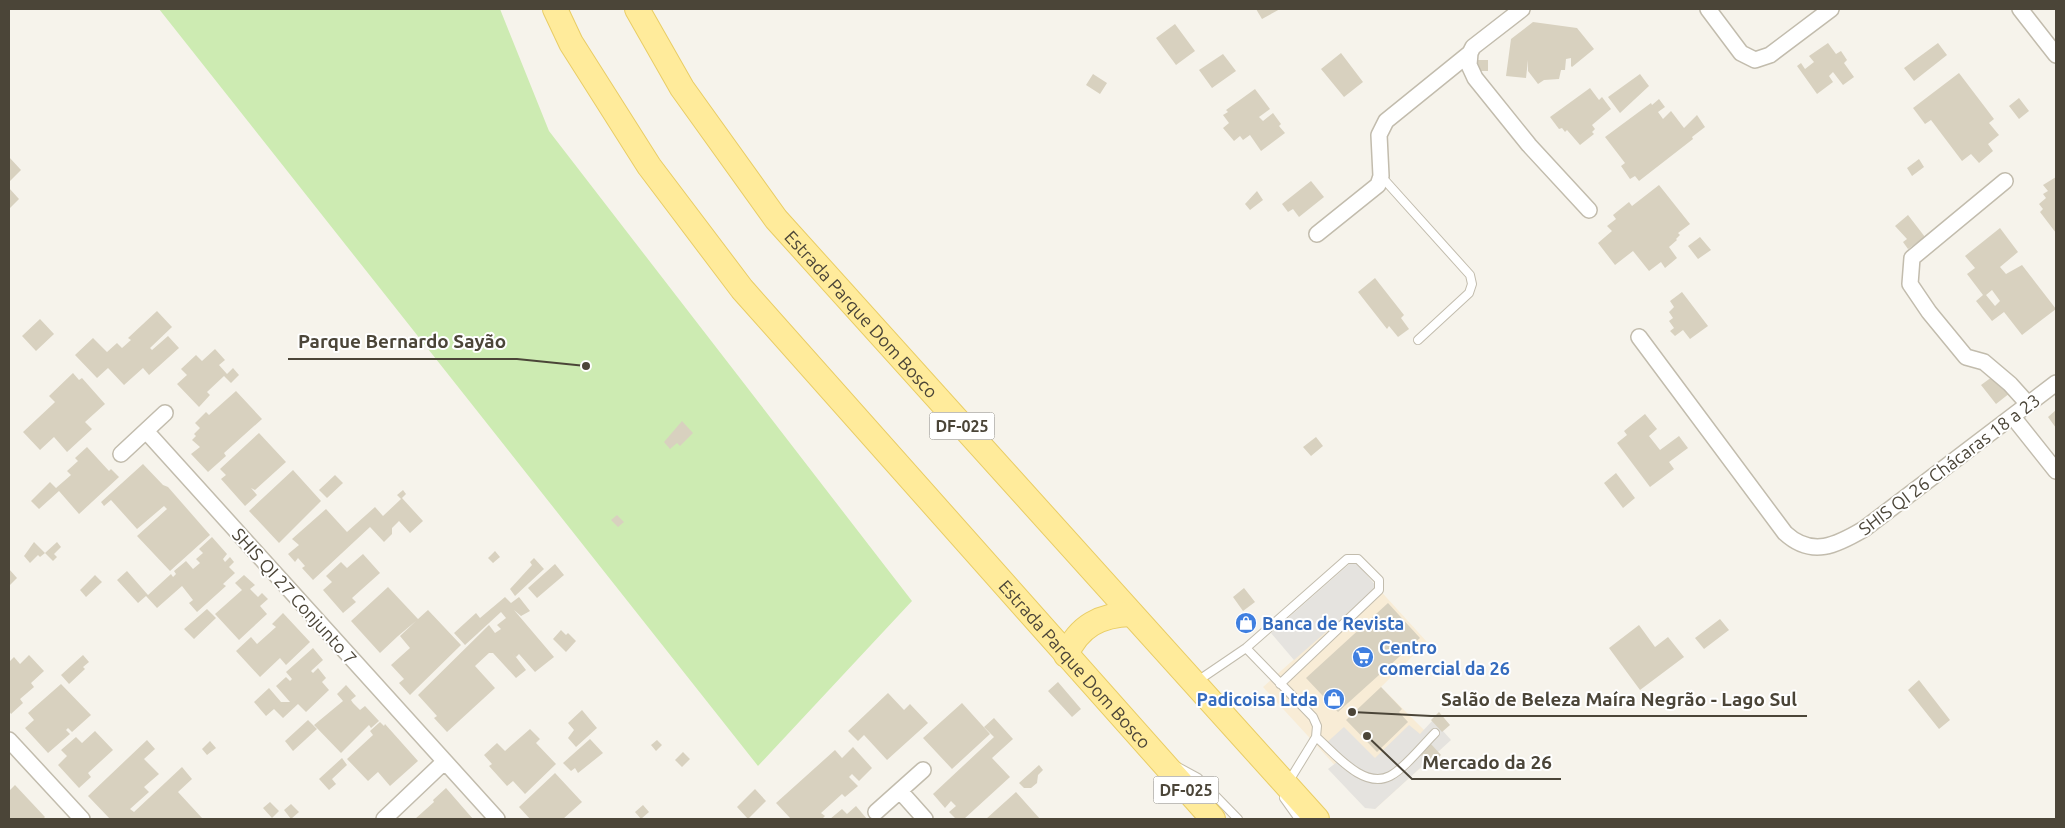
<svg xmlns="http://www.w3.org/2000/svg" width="2065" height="828" font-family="Ubuntu,sans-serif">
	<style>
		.commercial { fill: #f8ecd6 }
		.green { fill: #cdebb2 }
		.parking { fill: #e5e3df }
		.building { fill: #d8d1bf; fill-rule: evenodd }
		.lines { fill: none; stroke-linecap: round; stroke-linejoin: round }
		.lane-casing { stroke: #c2bcad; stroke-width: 10 }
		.street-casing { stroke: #c2bcad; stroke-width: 18 }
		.primary-casing { stroke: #e9cd65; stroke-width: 26 }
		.lane { stroke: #fff; stroke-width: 8 }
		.street { stroke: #fff; stroke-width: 15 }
		.primary { stroke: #ffeb9b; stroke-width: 24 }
		.labels { text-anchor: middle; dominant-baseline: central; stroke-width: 4; stroke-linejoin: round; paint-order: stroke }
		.shield { fill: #fff; stroke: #817d74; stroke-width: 1 }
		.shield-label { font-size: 16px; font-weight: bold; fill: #4b4538 }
		.street-label { font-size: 18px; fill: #4b4538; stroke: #fff }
		.shop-label { font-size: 18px; font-weight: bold; fill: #366cbe; stroke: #fff; text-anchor: start }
		.leader { fill: none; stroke: #4b4538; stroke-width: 2 }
		.callout-dot { fill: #4b4538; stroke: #fff; stroke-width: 2 }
		.callout-label { font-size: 19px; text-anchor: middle; font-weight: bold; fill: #4b4538; stroke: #fff; stroke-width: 4; stroke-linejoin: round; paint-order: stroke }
	</style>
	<rect width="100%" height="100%" fill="#f6f3eb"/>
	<path class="commercial" d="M1376,586L1427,642L1381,687L1442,748L1375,809L1263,687Z"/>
	<path class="green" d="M159,9H500L549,131L912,601L758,766Z"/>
	<path class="parking" d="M1354,560L1377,587L1294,660L1271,633Z
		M1433,720L1451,740L1375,809L1365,808L1328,769L1337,762L1323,746L1344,727L1375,758L1409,725L1420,734Z"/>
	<path class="building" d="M1256,9H1280L1262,19Z
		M1533,22L1577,28L1594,49L1572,67L1571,66V58L1566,59L1565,70H1561L1559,79L1544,80L1538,84L1528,71V60L1526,78L1506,76L1511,39Z
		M1175,24L1195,51L1176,65L1156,38Z
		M1828,43L1836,54L1841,51L1847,60L1844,63L1854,77L1843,85L1833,72L1829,76L1833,82L1817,94L1797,66L1801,63L1805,69L1814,62L1809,56Z
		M1938,43L1947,55L1914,81L1904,68Z
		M1341,53L1363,82L1344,97L1321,69Z
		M1223,54L1236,71L1212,88L1199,70Z
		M1474,60H1488V71H1474Z
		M1959,73L1994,119L1989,123L1999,135L1988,144L1993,151L1979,163L1971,154L1962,161L1931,120L1925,124L1913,108Z
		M1093,74L1107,83L1100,94L1086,85Z
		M1640,74L1649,86L1620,113L1608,97Z
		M1590,88L1599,100L1602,97L1611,109L1592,125L1595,129L1592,132L1594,134L1580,145L1567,130L1565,132L1562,128L1559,129L1550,117Z
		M1255,89L1270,109L1259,117L1263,121L1273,113L1281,124L1279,126L1285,133L1261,151L1250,135L1243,140L1240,136L1234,141L1223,128L1229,123L1223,115L1228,112L1226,110Z
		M2019,98L2029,111L2019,119L2009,106Z
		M1659,99L1665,107L1658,112L1663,119L1671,111L1684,128L1697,115L1705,127L1692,137L1693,139L1639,181L1635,176L1630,179L1621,166L1625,163L1605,137L1651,103L1652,105Z
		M9,157L21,170L9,182Z
		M1919,159L1924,167L1912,176L1907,168Z
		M2056,177V233L2040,212L2043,209L2039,204L2046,198L2043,194L2048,191L2043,185Z
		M1311,181L1324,197L1299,217L1293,209L1288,212L1282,204Z
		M1659,185L1690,224L1678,233L1680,235L1676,239L1677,240L1669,247L1677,258L1665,268L1661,262L1649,271L1633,251L1615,265L1598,243L1612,231L1607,226L1616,219L1613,215L1629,202L1632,206Z
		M9,188L19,199L9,209Z
		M1257,191L1263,200L1250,210L1245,204Z
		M1908,215L1925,237L1908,249L1903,242L1907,239L1895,226Z
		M2000,228L2018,252L2000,267L2006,274L2022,265L2056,309L2022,335L2004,312L1992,321L1976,301L1983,295L1967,274L1975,268L1965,256ZM1992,290L2000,301L1995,306L1986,295Z
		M1700,237L1711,250L1698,259L1688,246Z
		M1375,278L1404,315L1401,318L1409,329L1398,337L1389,326L1387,329L1358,292Z
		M1682,292L1708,326L1690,339L1683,330L1675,336L1670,331L1674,328L1669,321L1673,318L1669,312L1674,307L1670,301Z
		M157,311L172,327L150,348L152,350L168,336L179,348L149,375L143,368L124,385L108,368L97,378L75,355L93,338L107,352L117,343L122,348L131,340L128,338Z
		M40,319L54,334L36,351L22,336Z
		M215,349L225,360L219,365L227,374L233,368L239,375L231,383L224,376L207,392L210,395L199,407L177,384L187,375L181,369L196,355L202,361Z
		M73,373L79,380L82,378L105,404L85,422L92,429L67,452L54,437L40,450L23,432L53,404L55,402L49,396Z
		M1996,374L2010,393L1996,404L1981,385Z
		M236,391L262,419L224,453L226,456L208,472L191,454L200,447L192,440L196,436L194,434L200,428L195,423L206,412L209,415Z
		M2056,410V428L2048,417Z
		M1645,414L1657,429L1649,436L1660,450L1679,436L1688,448L1669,462L1674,469L1650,487L1617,443L1627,435L1624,431Z
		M682,421L693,433L680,446L677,443L670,449L664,442Z
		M259,433L286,462L255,490L251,488L257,495L245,506L221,479L226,475L220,469Z
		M1316,437L1323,446L1311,456L1303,447Z
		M87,447L109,471L111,469L119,477L79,514L59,491L39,509L31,501L50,482L56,488L71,475L67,471L78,461L75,458Z
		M143,464L163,485L168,487L210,535L170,571L137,536L167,509L164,506L137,529L111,500L104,506L101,502Z
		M293,470L321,501L279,543L249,511Z
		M1616,473L1635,498L1623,508L1604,483Z
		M335,475L343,483L327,498L319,490Z
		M403,490L406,494L402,498L423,521L410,533L399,521L392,528V534L384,542L370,527L313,580L302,568L305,566L298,558L295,562L288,554L299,545L292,539L326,509L347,532L375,507L383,516L401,499L397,495Z
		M617,515L624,522L618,527L611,520Z
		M212,537L227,554L223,559L225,562L230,557L234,562L229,567L235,573L223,584L226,586L197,612L189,603L193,600L182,586L157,608L146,596L138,603L117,580L127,571L148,595L171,574L173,577L176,574L174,571L186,561L193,569L200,563L196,559L203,553L199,549Z
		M34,542L45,553L40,557L38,555L30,563L24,556Z
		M57,542L61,547L54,554L57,557L53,561L45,553Z
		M495,551L500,557L493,563L488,558Z
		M363,554L380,573L352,598L356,602L343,613L323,590L332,582L326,576L341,562L347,568Z
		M534,558L544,569L515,596L510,589L532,565L530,562Z
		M555,564L564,575L537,598L528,588Z
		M9,569L17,578L9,586Z
		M95,575L102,582L86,597L80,590Z
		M244,575L255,585L250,589L258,597L262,593L268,599L260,606L267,614L239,640L215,614L242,590L235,583Z
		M388,587L418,619L428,610L461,645L410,695L399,683L404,679L391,665L410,648L400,636L416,621L398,636L380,653L351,621Z
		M1244,588L1255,602L1243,611L1233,597Z
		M505,597L511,603L519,597L530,611L521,616L514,610L554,657L535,672L519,654L516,657L512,652L526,670L516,678L493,653H489L475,666L495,688L447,732L434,718L437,716L418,695L489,625L495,633L501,629L497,625L506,618L501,612L465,645L454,633L476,613L480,618Z
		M1388,603L1420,638L1338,712L1306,678Z
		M207,609L216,618L194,639L184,629Z
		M283,613L310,642L286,665L280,658L260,677L236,651L251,637L257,644L276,627L272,624Z
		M1720,619L1729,630L1704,649L1695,638Z
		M1639,625L1655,647L1668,637L1684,657L1640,690L1609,648Z
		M561,630L566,635L568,633L576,641L566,652L553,639Z
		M313,648L323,660L311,671L313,673L318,668L326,678L322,682L329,690L306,712L298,704L283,718L274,709L266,716L254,702L269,688L281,702H290L276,686L286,677L290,681L292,679L286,672Z
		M29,655L44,671L31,683L34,687L20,699L23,703L11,714L9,711V662L14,657L20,664Z
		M83,655L89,662L83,667L85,669L69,684L61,675Z
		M1919,680L1950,720L1939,729L1908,690Z
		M1058,682L1081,709L1072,717L1048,691Z
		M61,684L91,715L72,732L68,728L66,730L70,734L48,753L25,728L34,720L28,713Z
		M346,685L356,696L351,700L353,703L360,710L365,706L379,721L371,728L369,725L341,753L314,725L343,701L337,694Z
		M1381,687L1402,709L1399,712L1408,722L1377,752L1346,720Z
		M888,693L904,710L910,704L928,723L887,760L864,735L858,741L848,731Z
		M962,703L990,734L952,769L923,738Z
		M582,710L597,728L576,747L568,738L574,730L568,723Z
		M1439,712L1450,725L1442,732L1431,720Z
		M994,718L1013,739L992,758L1010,777L964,819H956L949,812L956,806L951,801L945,808L933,794L994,737L984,727Z
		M308,720L317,729L293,751L285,741Z
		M380,722L384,726L385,724L418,761L390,786L378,772L368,781L347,759L373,735L370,731Z
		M530,729L540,739L536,743L556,764L525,794L513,781L507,786L489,766L492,764L484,755L497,743L505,751Z
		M95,731L113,750L88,773L91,777L79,788L58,765L67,756L61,750L76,737L82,743Z
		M590,739L603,753L578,773L575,768L571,771L563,763Z
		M147,740L155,749L144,759L159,774L144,787L149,792L130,809L134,812L182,767L192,779L178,792L202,818L200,819H110L88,796Z
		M657,740L662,745L656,751L651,745Z
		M210,741L216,748L207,755L202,749Z
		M1431,744L1441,755L1430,765L1420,754Z
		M853,747L872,768L859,781L852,774L849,777L858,786L845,797L842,794L821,813L825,816L822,819H791L776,803L835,750L842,758Z
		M683,752L690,759L682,767L675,760Z
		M342,758L347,765L332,779L336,784L329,790L319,779Z
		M1039,765L1043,770L1038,775L1037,783L1031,788H1024L1019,783Z
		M555,773L582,802L563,819H530L519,807Z
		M15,785L45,817L43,819H9V791Z
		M446,788L473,819H415L434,802L433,800Z
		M755,789L766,801L748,819L737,807Z
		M1016,792L1040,819H986Z
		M270,802L279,811L272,818L263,808Z
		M291,804L299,812L291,819L284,810Z
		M643,805L649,812L641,819L635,812Z
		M856,806L867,819H830L842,809L847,814Z"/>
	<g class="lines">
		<g class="lane-casing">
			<path id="lane" d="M1381,176L1470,275L1472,284L1469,293L1418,340
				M1246,648L1313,717L1317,726L1316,737L1289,781
				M1196,682L1246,648L1347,559H1358L1379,580V590L1280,684
				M1316,737C1334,752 1363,790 1390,776C1404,769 1423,745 1435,733
				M1176,766L1198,778L1238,819
				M1284,798L1299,819"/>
		</g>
		<g class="street-casing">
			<path id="street" d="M1522,9L1473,47L1470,53L1469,65L1475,78L1529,145L1589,210
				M1708,9L1741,53L1755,60L1770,55L1831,9
				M2020,9L2056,55
				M2005,181L1912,258L1910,284L1929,312L1966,357L1984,362L2010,384L2028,404
				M1317,234L1378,185L1381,176L1379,135L1386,121L1470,53
				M1639,337L1785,533C1812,558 1837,545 1864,529L2056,383
				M2013,417L2056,471
				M146,431L497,819
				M121,454L165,413
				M9,740L82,819
				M900,791L925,819
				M876,812L923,770
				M384,819L444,762"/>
		</g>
		<g class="primary-casing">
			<g id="primary">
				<path id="s1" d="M555,9L571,43L649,166L742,289L1213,819"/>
				<path id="s2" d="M637,9L682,88L776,219L1317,819"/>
				<path d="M1066,655C1079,626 1100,615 1131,614"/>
			</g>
		</g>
		<use href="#lane" class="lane"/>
		<use href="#street" class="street"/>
		<use href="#primary" class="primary"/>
	</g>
	<defs>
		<g id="shop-disc" transform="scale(1.125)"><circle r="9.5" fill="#3f7fe0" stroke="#fff"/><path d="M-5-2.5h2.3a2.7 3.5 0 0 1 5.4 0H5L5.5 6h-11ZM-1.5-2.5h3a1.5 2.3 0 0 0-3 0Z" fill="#fff"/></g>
		<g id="supermarket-disc" transform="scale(1.125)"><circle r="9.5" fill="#3f7fe0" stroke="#fff"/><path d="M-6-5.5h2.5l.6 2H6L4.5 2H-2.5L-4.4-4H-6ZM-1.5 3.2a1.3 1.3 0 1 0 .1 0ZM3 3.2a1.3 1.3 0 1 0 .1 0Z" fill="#fff"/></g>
	</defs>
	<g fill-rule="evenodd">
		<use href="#shop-disc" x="1246" y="623"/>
		<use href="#supermarket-disc" x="1363" y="657"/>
		<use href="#shop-disc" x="1334" y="699"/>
	</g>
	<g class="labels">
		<g class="shield">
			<rect x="929.5" y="412.5" width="65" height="27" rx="4"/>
			<rect x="1153.5" y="776.5" width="65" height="27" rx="4"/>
		</g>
		<g class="shield-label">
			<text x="962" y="426">DF-025</text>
			<text x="1186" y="790">DF-025</text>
		</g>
		<g class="street-label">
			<text stroke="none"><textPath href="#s2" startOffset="380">Estrada Parque Dom Bosco</textPath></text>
			<text transform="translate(1949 464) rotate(-37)">SHIS QI 26 Chácaras 18 a 23</text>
			<text transform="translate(295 596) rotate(48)">SHIS QI 27 Conjunto 7</text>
			<text stroke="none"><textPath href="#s1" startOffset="839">Estrada Parque Dom Bosco</textPath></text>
		</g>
		<g class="shop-label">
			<text x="1262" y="623">Banca de Revista</text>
			<text x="1379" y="647">Centro<tspan x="1379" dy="21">comercial da 26</tspan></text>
			<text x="1318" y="699" text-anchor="end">Padicoisa Ltda</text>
		</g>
	</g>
	<path class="leader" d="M586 366L517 359H288M1352 712L1431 716H1807M1367 736L1412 779H1561"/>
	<g class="callout-dot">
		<circle cx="586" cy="366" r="5"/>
		<circle cx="1352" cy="712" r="5"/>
		<circle cx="1367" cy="736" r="5"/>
	</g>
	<g class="callout-label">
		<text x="402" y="348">Parque Bernardo Sayão</text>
		<text x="1619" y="706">Salão de Beleza Maíra Negrão - Lago Sul</text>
		<text x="1487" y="769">Mercado da 26</text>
	</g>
	<rect width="2065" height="828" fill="none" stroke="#4b4538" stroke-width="20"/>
</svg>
